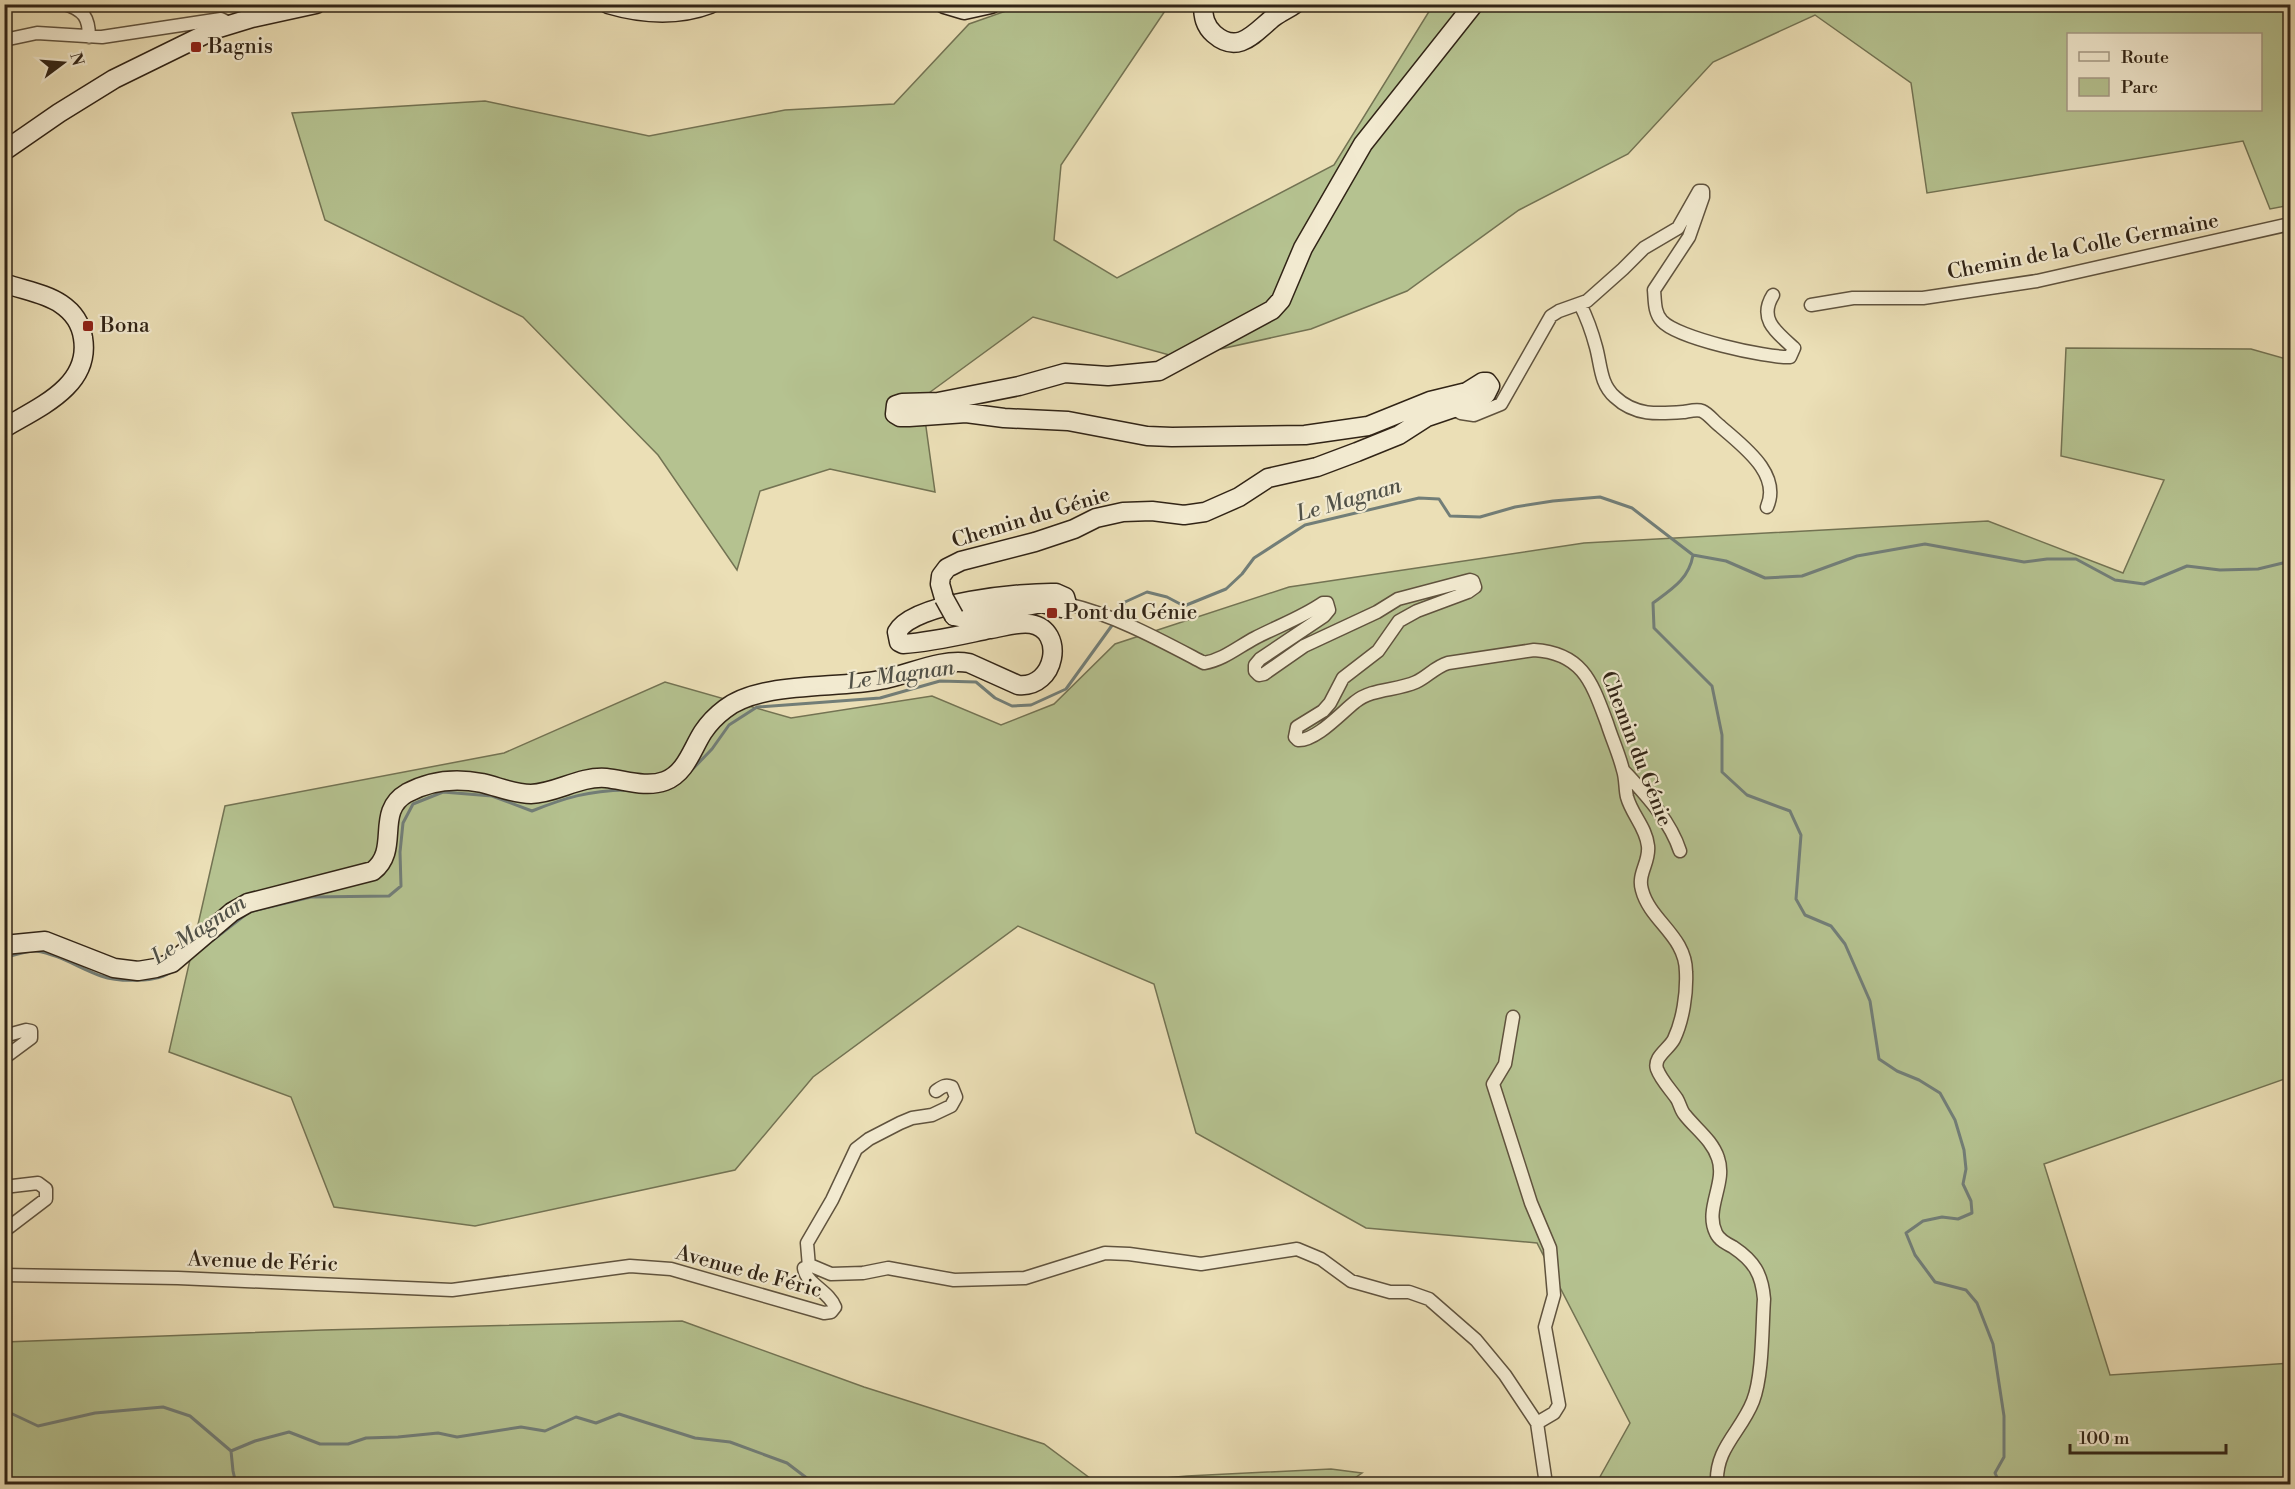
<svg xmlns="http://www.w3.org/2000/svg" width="2295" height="1489" font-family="'Libre Bodoni',serif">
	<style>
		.green { fill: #b5c290; stroke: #737353; stroke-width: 1.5; fill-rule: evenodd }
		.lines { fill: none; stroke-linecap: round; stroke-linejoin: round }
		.stream { stroke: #727e78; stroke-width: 3 }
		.street-casing { stroke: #60533e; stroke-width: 15 }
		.secondary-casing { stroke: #312416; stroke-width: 21 }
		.street { stroke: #f2ead0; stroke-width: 12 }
		.secondary { stroke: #f2ead0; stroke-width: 18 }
		.secondary-bridge-casing { stroke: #312416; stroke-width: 21; stroke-linecap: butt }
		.secondary-bridge { stroke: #f2ead0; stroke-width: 18 }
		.poi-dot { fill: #8f2418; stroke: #f2ead0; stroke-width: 2 }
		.labels { text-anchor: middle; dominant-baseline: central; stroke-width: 4.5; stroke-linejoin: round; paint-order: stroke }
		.poi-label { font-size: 21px; fill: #312416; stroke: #f2ead0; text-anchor: start }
		.street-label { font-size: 21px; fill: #312416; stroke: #f2ead0 }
		.water-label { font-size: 22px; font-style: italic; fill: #515147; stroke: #f2ead0 }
	</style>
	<rect width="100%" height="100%" fill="#ebdfb6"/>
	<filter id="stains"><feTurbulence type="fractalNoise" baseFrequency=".00333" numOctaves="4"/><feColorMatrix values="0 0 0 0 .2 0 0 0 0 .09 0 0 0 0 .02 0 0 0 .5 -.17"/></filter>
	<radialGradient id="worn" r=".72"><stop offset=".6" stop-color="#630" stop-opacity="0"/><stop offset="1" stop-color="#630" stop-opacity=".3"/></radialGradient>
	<path class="green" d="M1023,5H1169L1061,165L1054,240L1117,278L1334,165L1433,5H2290V205L2270,209L2243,141L1927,193L1911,83L1815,15L1713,62L1628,154L1519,210L1407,291L1311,329L1180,358L1033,317L922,398L935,492L830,469L760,491L737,570L658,455L523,317L325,220L292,113L485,101L649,136L785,110L894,104L969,24ZM2068,34H2260V110H2068Z
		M2066,348L2251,349L2290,360V1077L2044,1164L2110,1375L2290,1363V1484H1596L1630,1423L1537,1243L1366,1228L1196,1133L1154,984L1018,926L813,1077L735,1170L475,1226L334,1207L291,1097L169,1052L225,806L504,753L665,682L791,718L932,696L1001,725L1054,704L1115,644L1289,587L1584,543L1988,521L2123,573L2164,480L2061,456Z
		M682,1321L864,1387L1044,1444L1098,1484L1187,1476L1331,1469L1362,1473L1346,1484H5V1342L323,1330Z"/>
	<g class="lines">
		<path class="stream" d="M1693,555L1726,561L1765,578L1802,576L1857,556L1925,544L2024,562L2047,559H2076L2115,580L2144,584L2187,566L2220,570L2258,569L2287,562L2290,558
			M1119,616L1125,602L1147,592L1167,597L1184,606L1226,589L1242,574L1254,558L1305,525L1419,498L1439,499L1450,516L1480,517L1515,507L1553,501L1600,497L1632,508L1693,555C1689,579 1672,589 1653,603L1654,628L1712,686L1722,735V772L1747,795L1790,811L1801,835L1796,899L1805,915L1831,926L1845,944L1870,1001L1879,1059L1897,1071L1919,1080L1940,1093L1955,1120L1964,1150L1966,1169L1963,1184L1971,1201L1972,1213L1958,1219L1942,1217L1923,1221L1906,1233L1915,1255L1935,1282L1966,1290L1977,1303L1993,1344L2004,1416V1457L1995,1473L2000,1484
			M684,778L712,749L729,725L757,707L880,698L940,681L976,682L995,698L1012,706L1031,705L1066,689L1113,624
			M213,940L249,912L311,897L389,896L401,886L400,852L403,823L413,804L443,792L492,796L532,811C567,797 588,791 626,790
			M4,958C14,956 26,950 36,951C58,954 79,968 101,976C118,982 158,983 172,971
			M4,1410L38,1426L95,1413L163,1407L190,1416L231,1451L255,1441L289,1432L320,1444H348L366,1438L398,1437L438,1433L457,1437L521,1427L545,1431L576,1417L596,1423L619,1414L695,1438L730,1442L787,1463L808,1479L820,1484
			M231,1451L233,1471L236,1484"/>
		<g class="street-casing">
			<path id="street" d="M65,4C84,10 89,18 89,37
				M4,40L37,33L102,37L221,19L229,23
				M1580,304C1587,318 1592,332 1596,347C1601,365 1600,384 1615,397C1635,416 1658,414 1684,412C1690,411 1697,409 1702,411C1709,414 1714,422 1720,426C1741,445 1782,473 1767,507
				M1811,305L1853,298H1923L2037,281L2290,224
				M1454,409L1461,413L1474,415L1501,404L1551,316L1559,311L1587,301L1623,269L1644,248L1678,228L1699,191H1703V197L1689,237L1654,290C1655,300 1654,313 1662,321C1677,338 1766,358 1790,357L1794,348C1776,332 1758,319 1773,295
				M1067,604C1115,615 1160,640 1204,663C1223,660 1238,647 1255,638C1278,626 1301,618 1323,603H1327L1329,610L1324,616L1260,659L1255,665V671L1259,675L1264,674L1304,646L1377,612L1398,599L1470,580L1473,581L1475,587L1468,592L1417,611L1399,621L1378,651L1343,678L1330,703L1323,711L1297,727L1295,737L1298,740C1316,741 1341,713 1355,702C1372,688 1396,691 1416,682C1427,677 1435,667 1448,663L1534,650C1583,653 1592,683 1607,723C1612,739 1619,754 1623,770C1626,779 1625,789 1627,797C1632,815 1646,827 1648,846C1650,862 1637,874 1642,890C1650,921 1686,936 1686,972C1687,993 1683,1020 1674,1039C1669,1049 1653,1057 1657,1069C1661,1080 1671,1090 1677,1099C1680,1104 1681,1111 1685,1115C1696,1129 1712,1140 1718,1158C1727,1183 1704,1209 1716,1233C1719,1240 1727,1244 1733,1247C1754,1261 1762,1274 1764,1299C1762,1327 1763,1375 1753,1401C1741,1432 1715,1448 1717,1484
				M1624,771C1645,794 1670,820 1680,851
				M1513,1017L1505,1064L1493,1084L1531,1203L1550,1248L1554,1295L1545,1327L1559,1405L1554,1413L1537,1423
				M4,1036L26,1030L31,1031V1038L4,1058
				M4,1187L38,1183L46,1189V1199L4,1231
				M809,1267L807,1243L832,1200L856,1149L869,1139L900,1123L912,1118L932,1115L951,1106L956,1097L952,1087C945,1084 942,1087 936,1091
				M4,1275L178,1278L452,1290L630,1266L671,1269L824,1313L831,1312L835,1307C829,1291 806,1284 804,1268L812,1266L831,1274L863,1273L888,1268L954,1280L1025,1278L1105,1253L1129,1254L1201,1264L1297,1249L1321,1259L1351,1281L1390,1292H1409L1429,1299L1476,1340L1505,1375L1537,1423L1546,1484"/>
		</g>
		<g class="secondary-casing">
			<path id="secondary" d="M608,4C642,14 676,17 710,4
				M944,4L964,10L991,4
				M1203,4C1203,17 1205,26 1214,34C1239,56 1256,31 1274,17C1281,12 1288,9 1295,4
				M4,151L59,113L114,79L216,29L252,18L316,4
				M4,283C22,290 45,293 61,304C73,312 81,324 83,338C91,386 39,407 4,428
				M944,598L940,584L941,576L947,568L961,561L1035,542L1074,529L1096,518L1123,512L1152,511L1184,515L1205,512L1239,497L1268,478L1317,467L1357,452L1399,435L1427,417L1480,399L1486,394L1490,386L1487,382H1483L1467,392L1430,401L1368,426L1305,435L1172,437L1147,436L1068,421L1004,418L966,413L909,417H900L895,414L896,405L902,403L938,402L1019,386L1065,373L1108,376L1159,371L1272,310L1281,300L1303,248L1363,144L1474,4
				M4,945L45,941L114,968L138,971L156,968L172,963L232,912L248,903L373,871C401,849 374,812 407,793C431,780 457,778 482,783C499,787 514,794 531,794C557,793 579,776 606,778C625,780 646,788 665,781C686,773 692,749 703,732C709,723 717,715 725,709C761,681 836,689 880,680C909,675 940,658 969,663L1018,685C1056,689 1066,630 1031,624C1018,622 1003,627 990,629C961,635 933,642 903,644L899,642L897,632C913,602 1024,592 1056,593L1065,597L1067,604L1062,608L1042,603L964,618L954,616"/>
		</g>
		<use href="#street" class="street"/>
		<use href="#secondary" class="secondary"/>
		<g class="secondary-bridge-casing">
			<path id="secondary-bridge" d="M944,598L954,616"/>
		</g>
		<use href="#secondary-bridge" class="secondary-bridge"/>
	</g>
	<g class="poi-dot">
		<rect x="190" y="41" width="12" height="12" rx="3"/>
		<rect x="82" y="320" width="12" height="12" rx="3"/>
		<rect x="1046" y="607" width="12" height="12" rx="3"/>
	</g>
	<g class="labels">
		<g class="poi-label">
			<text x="208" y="47">Bagnis</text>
			<text x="100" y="326">Bona</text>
			<text x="1064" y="613">Pont du Génie</text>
		</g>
		<g class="street-label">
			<text transform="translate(2083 247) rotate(-11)">Chemin de la Colle Germaine</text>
			<text transform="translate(1031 518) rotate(-17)">Chemin du Génie</text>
			<text transform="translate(1636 749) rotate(69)">Chemin du Génie</text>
			<text transform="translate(263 1262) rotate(2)">Avenue de Féric</text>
			<text transform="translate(749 1272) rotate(15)">Avenue de Féric</text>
		</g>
		<g class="water-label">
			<text transform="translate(1349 500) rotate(-16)">Le Magnan</text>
			<text transform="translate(901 675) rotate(-8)">Le Magnan</text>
			<text transform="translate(199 930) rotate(-33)">Le Magnan</text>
		</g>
	</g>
	<rect width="2295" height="1489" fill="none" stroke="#ebdfb6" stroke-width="24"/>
	<rect x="6" y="6" width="2283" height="1477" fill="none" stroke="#312416" stroke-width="3"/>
	<rect x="12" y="12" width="2271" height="1465" fill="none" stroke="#312416" stroke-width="1.5"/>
	<rect x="2067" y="33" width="195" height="78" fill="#f2ead0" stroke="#a59b86" stroke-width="1.5"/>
	<rect x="2079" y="52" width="30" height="9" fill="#f2ead0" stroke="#a59b86" stroke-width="1.5"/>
	<text x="2121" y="63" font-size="18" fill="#312416">Route</text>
	<rect x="2079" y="78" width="30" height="18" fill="#b5c290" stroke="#a59b86" stroke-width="1.5"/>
	<text x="2121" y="93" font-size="18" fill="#312416">Parc</text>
	<g transform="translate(63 63) rotate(74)" stroke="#f2ead0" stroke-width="4.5" paint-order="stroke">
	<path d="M0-4.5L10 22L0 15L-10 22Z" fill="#312416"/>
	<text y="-9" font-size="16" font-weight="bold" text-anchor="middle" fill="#312416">N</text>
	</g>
	<path d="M2070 1444v9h156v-9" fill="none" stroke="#312416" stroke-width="3"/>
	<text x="2079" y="1444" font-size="18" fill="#312416" stroke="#f2ead0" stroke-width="4.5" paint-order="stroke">100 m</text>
	<rect width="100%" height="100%" filter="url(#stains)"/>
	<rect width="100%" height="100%" fill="url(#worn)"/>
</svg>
